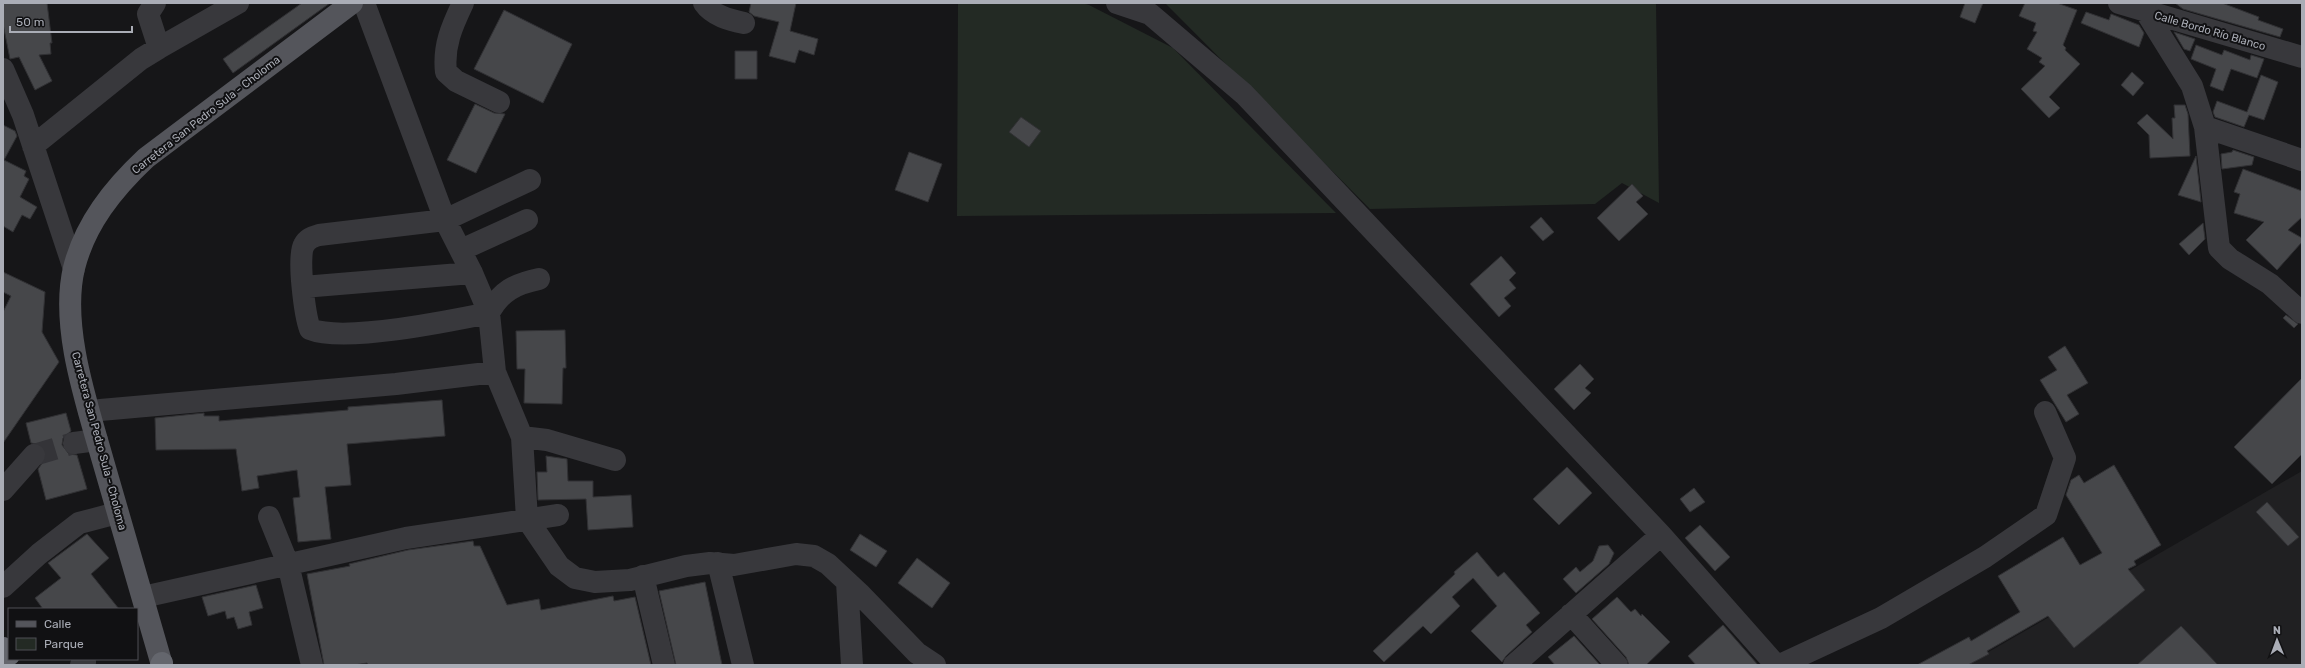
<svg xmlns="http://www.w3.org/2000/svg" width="2305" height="668" font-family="Rubik,sans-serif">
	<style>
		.built { fill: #202022 }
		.green { fill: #232a24 }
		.building { fill: #46474a; stroke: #313134 }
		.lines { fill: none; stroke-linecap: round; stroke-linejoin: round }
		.minor-tunnel { stroke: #343438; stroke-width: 22; stroke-dasharray: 22 11; stroke-linecap: butt }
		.minor { stroke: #38383c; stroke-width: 22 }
		.major { stroke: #54555b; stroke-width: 22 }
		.highway { stroke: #64666d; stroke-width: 22 }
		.labels { text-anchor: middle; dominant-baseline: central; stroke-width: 4; stroke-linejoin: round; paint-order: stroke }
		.street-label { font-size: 11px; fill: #aaadb6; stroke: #111113 }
	</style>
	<rect width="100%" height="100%" fill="#161618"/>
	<path class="built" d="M2302,471V665H1966Z"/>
	<path class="green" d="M958,3H1082L1089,5L1173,48L1336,213L957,216Z
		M1165,3H1656L1659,203L1622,183L1595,204L1370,209Z"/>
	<path class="building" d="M3,3H47L52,43H50L51,54L39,55L52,81L35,90L19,57L10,59L3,24Z
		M302,3H330L233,73L223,59Z
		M751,3H796L790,31L818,39L814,55L799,50L795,63L769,56L779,22L754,16L749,12Z
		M1965,3H1983L1975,23L1960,17Z
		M2025,3H2057L2077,10L2063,45L2066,48L2065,50L2080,64L2049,97L2060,108L2049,118L2021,89L2045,66L2039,62L2042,58L2027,49L2037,32L2033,31L2036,23L2019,16Z
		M2175,3H2222L2259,17L2258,20L2283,29L2280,37L2183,9Z
		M504,10L572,44L543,103L474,69Z
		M2086,12L2109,20L2111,14L2139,25L2144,33L2139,47L2081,23Z
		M2174,32L2195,39L2190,51L2184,49Z
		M2196,45L2222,55L2224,50L2250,60L2251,55L2264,59L2257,78L2231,69L2223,91L2210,86L2216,69L2191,59Z
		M735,51H757V79H735Z
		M2132,72L2144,83L2133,96L2121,85Z
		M2261,75L2278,82L2264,120L2249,115L2244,127L2215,117L2213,112L2217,101L2247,112Z
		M475,104L494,113L505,114L476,173L447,160Z
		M2174,105H2185L2188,114L2190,156L2150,158L2149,135L2137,123L2147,114L2173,139L2172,118H2175Z
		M1021,117L1041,131L1029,147L1009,132Z
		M3,125L15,131L17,136L4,160L26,171L24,176L29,179L20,197L37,207L30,219L22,215L13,232L3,226Z
		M2233,150L2254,157L2252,165L2222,169L2221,154L2232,152Z
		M909,152L942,164L928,202L895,190Z
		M2196,156L2201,202L2178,195Z
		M2243,169L2302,191V217L2288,230L2302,238V242L2277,270L2246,240L2264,222L2234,213L2240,194L2234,192Z
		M1632,184L1643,196L1636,202L1648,214L1619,241L1597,218Z
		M1541,217L1554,232L1543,241L1530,227Z
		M2203,223L2205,239L2189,255L2179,244Z
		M1501,256L1516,273L1509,280L1516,288L1504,298L1511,306L1499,317L1470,284Z
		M3,272L45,292L42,332L59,362L3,443V312L11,296L3,292Z
		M2286,315L2298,324L2294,328L2283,318Z
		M565,330L566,368H563L562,404L524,403L525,369H517L516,331Z
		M2065,346L2088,383L2067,395L2079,414L2066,422L2040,380L2057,370L2048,357Z
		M1580,364L1594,379L1585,388L1591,393L1574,410L1554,389Z
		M2302,378V454L2272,484L2234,447Z
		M442,400L445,436L347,444L351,485L325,487L331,539L298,542L293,498L300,497L297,470L257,476L259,488L242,491L236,449L156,450L155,418L204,413V416H219V421L348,410V407Z
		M66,413L71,431L63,438L62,445L69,454L77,455L87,489L46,500L38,469L46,458V451L42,445L31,443L26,423Z
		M546,456L567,459L568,481H593V497L631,495L633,527L588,530L586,499L538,500L537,472H547Z
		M2114,465L2161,545L2134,561L2136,565L2128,569L2145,590L2074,648L2048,616L1987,651L1989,654L1968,665H1917L1969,637L1971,641L2020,612L1998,576L2063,537L2080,565L2102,553L2066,495L2071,480L2079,475L2084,483Z
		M1567,467L1592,493L1559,525L1533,499Z
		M1694,488L1705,502L1690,512L1680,499Z
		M2267,502L2299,537L2288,546L2256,512Z
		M1700,525L1730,557L1715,571L1685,538Z
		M87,534L109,558L91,574L119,609H43L35,598L61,578L48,563Z
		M860,534L887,551L876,567L850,550Z
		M473,541L474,546H480L507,605L539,599L541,610L613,596L614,601L635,597L651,665H368L367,663L354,665H324L307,574L350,566L349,564L408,550Z
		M1608,545L1614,553L1609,564L1576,593L1563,579L1576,567L1580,572L1593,561L1599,546Z
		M1477,552L1498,577L1504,572L1540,613L1526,625L1532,632L1506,656L1502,662L1471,631L1497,606L1473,578L1452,597L1460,606L1431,634L1423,626L1384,662L1373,651L1455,574L1454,572Z
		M917,558L950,583L932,608L898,583Z
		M705,582L722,665H676L659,591Z
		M256,585L263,608L249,612L252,625L238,629L234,617L227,619L225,611L208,616L202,597Z
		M1617,597L1631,612L1635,609L1641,616L1642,614L1670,642L1646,665H1629L1626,657L1592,619Z
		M1723,625L1758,665H1696L1688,656Z
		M2181,626L2218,665H2137Z
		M1574,636L1600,665H1555L1548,657Z"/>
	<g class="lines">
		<path class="minor-tunnel" d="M34,455L74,443"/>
		<path class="minor" d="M364,3L445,220L472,273L489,313L495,372L522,437L527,519L559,566L575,578L595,582L630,580L686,566L710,563L734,565L796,554L814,556L828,564L859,593L917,653L935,665
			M463,3C452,26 443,46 446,72L456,81L499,102
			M704,3C713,16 730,20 744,23
			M1117,3L1150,14L1244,94L1661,535L1776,665
			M2119,3L2302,57
			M2146,12L2192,86L2205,127L2219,248L2230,259L2270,284L2302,313
			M159,48L238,3
			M3,69L23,115L74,269
			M2205,127L2302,160
			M33,146L141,59L159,48L148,14L155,3
			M530,180L445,220L319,235C312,237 307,239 304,245C297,256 305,316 310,329C344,343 450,321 489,313C501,291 515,284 539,279
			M461,250L527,220
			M303,287L472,273
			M89,411L396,384L495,372
			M522,437L547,440L615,460
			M74,443L97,440
			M3,490L34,455
			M269,517L288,564L312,665
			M718,563L743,665
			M643,576L664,665
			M847,582L852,665
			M3,587L39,554L79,523L117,513
			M143,597L406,538L558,515
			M1571,614L1617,665
			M81,665L85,662
			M1514,665L1661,535
			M1780,665L1881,618L1985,557L2046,515L2065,458L2045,412"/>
		<path class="major" d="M162,665C143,597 122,529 103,461C87,404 60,327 74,268C85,224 113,189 146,158L352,3"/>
		<path class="highway" d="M3,648L9,655
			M161,665L162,663"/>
	</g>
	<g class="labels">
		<g class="street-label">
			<text transform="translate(2210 31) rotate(16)">Calle Bordo Río Blanco</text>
			<text transform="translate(206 115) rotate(-38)">Carretera San Pedro Sula - Choloma</text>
			<text transform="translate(99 441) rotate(75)">Carretera San Pedro Sula - Choloma</text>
		</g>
	</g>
	<rect width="2305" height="668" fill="none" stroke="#aaadb6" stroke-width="8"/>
	<rect x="8" y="608" width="130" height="52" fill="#111113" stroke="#4e4f54"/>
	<rect x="16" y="621" width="20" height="6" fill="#54555b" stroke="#4e4f54"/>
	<text x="44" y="628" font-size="12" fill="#aaadb6">Calle</text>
	<rect x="16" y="638" width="20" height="12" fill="#232a24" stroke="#4e4f54"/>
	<text x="44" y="648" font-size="12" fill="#aaadb6">Parque</text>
	<g transform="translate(2277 640) rotate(359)" stroke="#111113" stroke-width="3" paint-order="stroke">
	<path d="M0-3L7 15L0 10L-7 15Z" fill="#aaadb6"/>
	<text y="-6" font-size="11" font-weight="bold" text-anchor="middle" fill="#aaadb6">N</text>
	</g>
	<path d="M10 26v6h122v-6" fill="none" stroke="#aaadb6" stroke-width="2"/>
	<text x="16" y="26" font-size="12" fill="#aaadb6" stroke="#111113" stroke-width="3" paint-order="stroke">50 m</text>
</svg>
